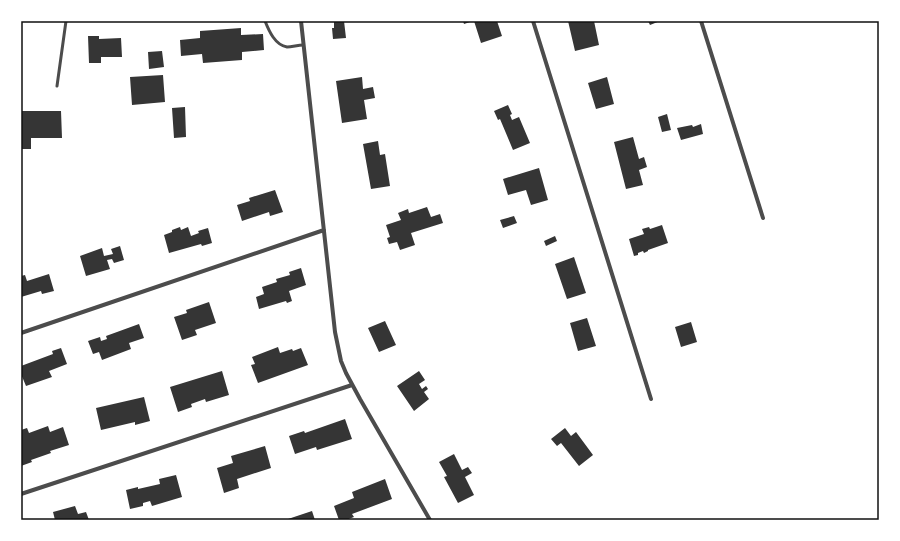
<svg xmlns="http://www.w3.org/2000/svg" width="900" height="541" font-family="Montserrat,sans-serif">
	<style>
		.building { fill: #353535 }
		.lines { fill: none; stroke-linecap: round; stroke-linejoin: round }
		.service { stroke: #4c4c4c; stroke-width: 3 }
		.minor { stroke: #4c4c4c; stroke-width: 4 }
		.neatline { fill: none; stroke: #111; stroke-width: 1.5 }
	</style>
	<rect width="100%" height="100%" fill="#fff"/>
	<path class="building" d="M334,21H344L346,38L333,39L332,28H334Z
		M463,21H473L464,24Z
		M474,21H497L502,36L481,43Z
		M568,21H594L599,45L575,51Z
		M648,21H660L650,25Z
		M241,28V35L263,34L264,50L242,52V60L203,63L202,54L181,56L180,40L200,38V31Z
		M88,36H99V39L121,38L122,57H101V63H89Z
		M162,51L164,67L149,69L148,52Z
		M163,75L165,102L132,105L130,77Z
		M362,77L363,89L373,87L375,98L364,100L367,119L342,123L336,81Z
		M607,77L614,104L596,109L588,83Z
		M508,105L512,114L510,115L512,120L519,117L530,143L513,150L500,119L498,120L494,111Z
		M185,107L186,137L174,138L172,108Z
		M21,111H61L62,138H31V149H21Z
		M667,114L671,130L662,132L658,117Z
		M701,124L703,134L681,140L677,128L692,125L693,127Z
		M633,137L639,159L644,157L647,167L639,170L643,185L626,189L614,142Z
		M378,141L380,155L385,154L390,186L371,189L363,144Z
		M539,168L548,200L531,205L526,190L508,195L503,179Z
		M275,190L283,212L270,216L269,212L242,221L237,205L250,201L249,198Z
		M427,207L431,217L440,214L443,223L411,233L415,245L400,250L397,242L389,244L387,238L390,237L386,225L401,220L398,213L408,209L409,213Z
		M514,216L517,223L503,228L500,220Z
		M662,225L668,243L648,250V251L644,253L643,251L638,253V255L634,256L629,239L644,234L642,229L649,227L650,229Z
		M180,227L181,230L188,227L191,236L199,233L198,231L208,228L212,243L202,246L201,244L169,253L164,235L172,232V230Z
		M555,236L557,241L546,246L544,241Z
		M120,246L124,260L114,263L112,259L107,260L110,269L86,276L80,256L102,248L104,256L113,254L111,249Z
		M574,257L586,293L567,299L555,264Z
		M301,268L306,285L289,291L292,301L287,303L286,301L259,309L256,297L264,294L262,287L277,282L276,279L290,275L289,272Z
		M49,274L54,291L42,294L41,291L21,297V276L25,275L27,281Z
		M209,302L216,323L195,330L197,335L182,340L174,317L187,313L186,310Z
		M587,318L596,346L578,351L570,323Z
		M385,321L396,345L379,352L368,328Z
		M691,322L697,342L681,347L675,327Z
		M139,324L144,338L129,343L131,349L102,360L99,352L93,354L88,341L100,337L101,341L107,339L106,336Z
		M278,347L280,353L292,349L293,351L301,348L308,365L258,383L251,365L255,364L252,357Z
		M61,348L67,364L49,371L52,377L26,386L21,374V366L53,354L52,351Z
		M222,371L229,395L206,402L205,399L191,404L192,407L178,412L170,387Z
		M419,371L425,380L419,384L422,389L426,386L428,389L424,392L429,399L414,411L397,386Z
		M144,397L150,421L135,425V422L101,430L96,408Z
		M345,419L352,439L317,450L316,447L295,454L289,436L304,431L305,433Z
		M48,426L50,432L63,427L69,445L50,451L51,453L31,460L32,462L21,466V430L27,428L29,433Z
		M565,428L571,436L576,432L593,455L579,466L561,443L557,446L551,439Z
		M265,446L271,468L237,479L239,488L224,493L217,468L233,463L231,456Z
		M454,454L462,470L468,467L472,473L465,477L474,495L458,503L444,477L447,476L439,462Z
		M176,475L182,497L152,506L150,501L143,503V506L130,509L126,490L138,487V489L160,484L159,479Z
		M385,479L392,499L352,514L354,517L346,520H339L334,506L354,498L352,492Z
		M75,506L78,514L86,512L89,520H55L53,512Z
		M312,511L315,520H285Z"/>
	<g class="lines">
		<path class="service" d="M265,21C269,31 275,45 287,47C292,47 298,45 303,45
			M57,86L66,21"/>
		<path class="minor" d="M301,21L335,332L341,361L346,373L360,399L430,520
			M533,21L651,399
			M701,21L763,218
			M21,333L324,230
			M21,494L352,385"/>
	</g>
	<rect width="900" height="541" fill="none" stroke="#ffffff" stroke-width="44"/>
	<rect x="22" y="22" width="856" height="497" class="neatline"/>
</svg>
